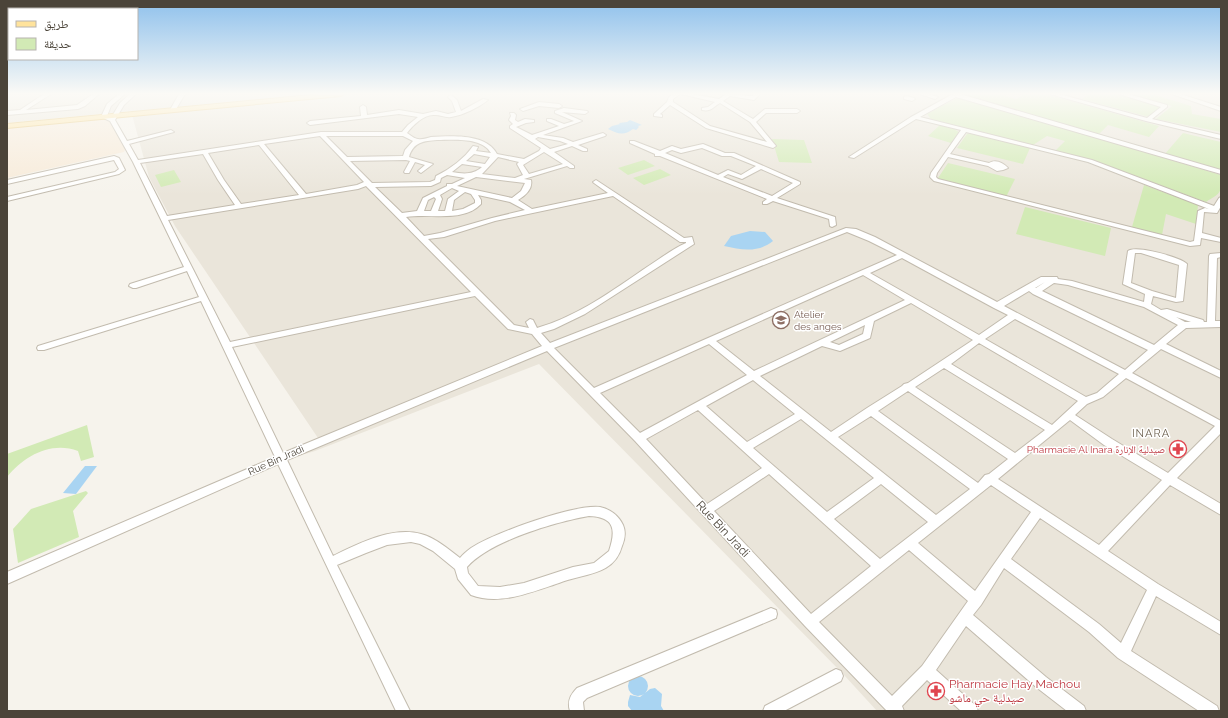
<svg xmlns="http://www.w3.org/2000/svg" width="1228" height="718" font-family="Raleway,'Noto Naskh Arabic',sans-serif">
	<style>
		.residential { fill: #eae5da }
		.commercial { fill: #f7ead8 }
		.green { fill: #d2eab5 }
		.water { fill: #a9d4f2 }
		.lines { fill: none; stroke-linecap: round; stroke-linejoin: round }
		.minor-casing { stroke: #c2bbae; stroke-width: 2 }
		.major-casing { stroke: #e6c16a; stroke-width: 2 }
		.minor { fill: #fff; fill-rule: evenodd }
		.major { fill: #ffe39c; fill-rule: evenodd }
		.labels { text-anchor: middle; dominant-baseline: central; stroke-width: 3; stroke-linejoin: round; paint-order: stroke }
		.education-label { font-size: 10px; fill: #785e54; stroke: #fff; text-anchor: start }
		.health-label { font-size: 10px; fill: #be3a42; stroke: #fff; text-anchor: end }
		.street-label { font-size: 10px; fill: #4b4439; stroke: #fff }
		.neighbourhood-label { font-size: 11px; letter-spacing: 1px; fill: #6e6250; stroke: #fff }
		.near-street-label { font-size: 12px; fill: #4b4439; stroke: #fff }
		.near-health-label { font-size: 12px; fill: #be3a42; stroke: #fff; text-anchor: start }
	</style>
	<rect width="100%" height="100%" fill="#f6f3ec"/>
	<path class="residential" d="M7,94H1221V711H877L844,675L539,364L315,451L288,459L318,438L175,226L149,177L131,111L7,123Z"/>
	<path class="commercial" d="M112,117L125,150L124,152L7,178V128Z"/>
	<path class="green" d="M965,94H999L1016,99L1025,94H1046L1159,126L1149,137L1108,125L1098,135L963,95Z
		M1089,94H1116L1163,107L1149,117L1082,99Z
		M1125,94H1152L1191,106L1192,114L1221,119V132L1156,119L1172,106Z
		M957,98H963L1221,175C1221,194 1222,192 1206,202L1095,161L1055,151L1065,141L1047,136L1033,145L931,119L927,114Z
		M940,125L954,129L959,132L951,143L928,136Z
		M971,133L1030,148L1023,164L957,148L967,134Z
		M1183,133L1221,142V171L1164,155Z
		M772,139L804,140L812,163L779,162Z
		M644,160L655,166L628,175L618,168Z
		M948,163L1015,179L1006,197L944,181L938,178Z
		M660,169L671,175L644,185L633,178Z
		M174,170L181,182L161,187L155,175Z
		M1144,185L1198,205L1196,224L1166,214L1162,235L1132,227Z
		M1025,207L1111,228L1105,256L1016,234Z
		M87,425L94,457L81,461L78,451C51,441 24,456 7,477V454Z
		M86,491L88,493L73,511L79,537L18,563L13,529L31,509Z"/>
	<path class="water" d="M630,120L642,125L638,126L639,127L636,130L633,129C624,136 618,134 608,129L612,126L620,124L619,123L627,122Z
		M750,231L765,232L773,241C758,253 742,250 724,246L731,236Z
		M85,466H97L76,494L63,493Z
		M628 686a10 10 0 1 1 20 0a10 10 0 1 1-20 0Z
		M655,688L662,694L661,706L664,711H632L628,706V702L630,695L640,697L650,689Z"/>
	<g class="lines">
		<g class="minor-casing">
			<path id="minor" d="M44,94H51L26,110L77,105L93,94H99L85,106L78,109L7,115V111L20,110Z
				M119,94H125L111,106L107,116L111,118L120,103L130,94H136L124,105L115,120L127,141L171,130L174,132L129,144L138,160L321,132H402L408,125L418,117L399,114L310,125L307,123L310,121L361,116L360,107L363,105L366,107L367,115L399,110L423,114L436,111L448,114L456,112L452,101L448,97L451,95L457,100L461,111L483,99L488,100C478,108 463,115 451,117C445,118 441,115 435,115C424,114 413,125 407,133C410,135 415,139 418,139C422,140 427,138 431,137C451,136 486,133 497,154L524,159L539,151L541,148L510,128V126L513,124L509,120L511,116L510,113H514L516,115L515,120L518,122L525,119L534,120V122L526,123L516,127L532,135L559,126L547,121V119H551L564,124L574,121L555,113V111L564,108L587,111L588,112L585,114L562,112L582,121L543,135L563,138L573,142L603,133L606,135L605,136L578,145L587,149V151H583L572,146L554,152L574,166V168H570L567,166L524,179L531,180C533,189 525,196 518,200L532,209L608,193L594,183L593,182L596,180L684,238L692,237L694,244L585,314L554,329L541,333L550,343L846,228L856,229L875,237L997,302L1041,277H1057L1058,279L1072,281L1144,302L1145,294L1123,284L1128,251C1136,245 1180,257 1187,264L1183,301L1176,302L1153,296L1151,304L1161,310L1167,309L1203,320L1204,322H1207L1209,256L1210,254L1221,253V257L1217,258L1215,321H1221V327L1186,328L1166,344L1221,371V378L1161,349L1132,373L1221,421V433L1177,478L1221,504V515L1170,485L1108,551L1158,584L1221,622V635L1156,596L1131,651L1217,706L1219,711H1199L1118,658L1089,632L1004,568L981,605L973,615L1046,677L1084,706L1086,711H1067L1036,687L966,626L936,670L976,706L978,711H961L927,680L902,706L904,711H887L805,626L635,441L547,351L287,460L333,556C358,544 392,526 421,534C436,538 448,549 460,558C463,554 467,551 471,548C494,533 574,504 600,507C610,509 619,516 623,525C626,532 625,539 622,546C614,576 584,573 559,583C532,592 499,606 471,595L458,579L455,569L433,551L420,544L411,542L387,545L366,553L337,565L410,711H396L278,464L7,584V572L275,457L201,301L44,350H38L37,348L38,346L199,297L187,271L136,288H133L129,286L130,284L184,267L133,162L110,121L101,117L107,104ZM320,136L364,182L357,185L306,194L264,144ZM326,136H403L413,141L405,150L403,156L347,157ZM538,137L560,141L568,144L550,149L535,139ZM437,140C453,140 482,137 491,153L476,151L478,147L473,146C464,159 450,169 436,176L435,180L430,182L372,183L350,161L406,160L410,161L404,172L405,173H409L415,162L425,165L418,171L421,173L433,164L409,157C413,142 424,141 437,140ZM259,145L299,195L241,204L224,180L208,153ZM544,152L563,164L529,174L523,165ZM203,154L218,180L235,205L167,216L140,163ZM474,154L490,157L485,164L466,161ZM498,157L519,162L517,164L523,175L515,178L482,174ZM462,164L482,167C473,175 463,174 452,172ZM447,175L465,178L452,184H447V186L423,198L417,211L402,213L375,187L431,186L440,182L441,178ZM476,177L525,183L521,191L512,198L457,186ZM366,186L471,292L230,342L168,220L358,189ZM452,188L459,191L448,199L445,211H438L442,199L440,195ZM465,192L471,194L475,200V203L463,209L452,211L454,200ZM478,195L510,202L525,210L492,218L440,233L424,236L406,217C430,213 463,223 481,204V200ZM613,196L680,242H686V243C672,249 660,259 647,267C612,291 578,316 537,328L533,320L530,319L526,322L529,328L514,325L428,239L444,237L495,221ZM434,197L436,199L431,211H424L428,200ZM847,232L869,241L897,255L594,388L554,348ZM1135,253H1141L1179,265L1176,298L1152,291L1131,283ZM902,258L994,308L1008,315L979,335L870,273ZM863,275L905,300L754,371L716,341ZM1045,282L1036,288H1035ZM1054,283L1068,285L1144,307L1178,325L1154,345L1042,291ZM1029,291L1033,294L1148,350L1125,370L1004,306ZM475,296L508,329L532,334L542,346L283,453L232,347ZM911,303L973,340L908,383L904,384L902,386L867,408L831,432L760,376L822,346L840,351L870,338L874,321ZM1176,317L1191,322H1185ZM1015,319L1119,374L1097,393L1086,397L985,339ZM865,325L863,334L839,345L830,342ZM979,343L1078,401L1052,425L951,364ZM709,344L747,375L640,433L600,393ZM944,368L1045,430L1015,453L915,387ZM1126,378L1215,426L1168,473L1112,439L1075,415L1087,404L1103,397ZM753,380L795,414L747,442L706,406ZM908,391L1008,459L989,474L985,475L978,483L878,411ZM698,410L762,468L707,504L646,439ZM871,416L970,489L936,515L838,437ZM801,419L874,478L827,512L753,448ZM1070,420L1104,445L1162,480L1099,545L998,479ZM769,474L871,566L811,614L714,511ZM881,484L928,522L880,559L834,519ZM991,485L1031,512L975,591L918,543ZM589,516C615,517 616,530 609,551L594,563L573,567L524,583L500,587L478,586L468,573L467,567C490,541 555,522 589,516ZM1040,518L1147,590L1121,643L1099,624L1011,559ZM909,550L968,601L922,666L892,696L819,622Z
				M179,94H185L175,111H171L170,110Z
				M673,94H680L673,99V102L710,126L767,142L750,122L720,103C713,107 711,112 702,110V108L708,107L715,102L681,94H692L719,99L726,94L753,96L754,94H760L754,100L730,96L723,101L753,119L765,109H797L800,111L797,113H766L756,122L776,146L773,148L706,128L670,105L660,114L662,115V117L654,116V114L667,102L669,97Z
				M920,94H929L938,97L935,99Z
				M953,94H960L1221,170V174L956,97L920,117L1092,160L1214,206L1219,198L1221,197V206L1217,213L1204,212L1202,233L1221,238V242L1201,238L1200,245L1190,246L934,181L930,177L931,173L961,130L916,119L854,158L849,157L911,117ZM966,132L1088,162L1209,209L1205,208L1198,211L1194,241L1190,242L938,179L936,177L937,173L948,157L988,166L997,171L1003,170L1008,168C1003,163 996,159 989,163L950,154Z
				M1050,94H1059L1147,118L1161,107L1119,94H1128L1167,105V107L1152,119L1221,135V139L1146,121Z
				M1172,94H1180L1221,107V111Z
				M906,96L914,98L915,99L912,101L904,99V97Z
				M539,102L559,104L562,106L559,108L539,106L523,111L520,109Z
				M630,141H634L660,151L672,146L681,149L703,144L725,153H734L800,182V184L777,198L835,217L836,225L832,227L830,226L829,219L773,201L767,204H763V202L767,199L660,156H655V154L630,143ZM702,148L722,156H731L756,166L741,175L728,170L718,175L665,153L672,150L681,153ZM761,169L793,183L772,196L723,177L728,174L742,179Z
				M114,156L119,158L125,170L119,174L7,201V197L115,172L119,169L114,160L7,184V180Z
				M771,608L776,610L777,614L776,618L587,698L583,702L584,711H570C567,702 570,695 577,688Z
				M836,669L841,671L843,676L841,681L784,711H763L765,706Z"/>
		</g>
		<g class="major-casing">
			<path id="major" d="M321,94H344L341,96L7,128V124Z"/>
		</g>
		<use href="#minor" class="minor"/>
		<use href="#major" class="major"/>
	</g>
	<linearGradient id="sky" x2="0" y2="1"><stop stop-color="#8fc1ec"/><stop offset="0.48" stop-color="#fbfaf6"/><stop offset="1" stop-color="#fbfaf6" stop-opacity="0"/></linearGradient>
	<rect width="1228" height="195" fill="url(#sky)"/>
	<defs>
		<g id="school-ring" transform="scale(0.9)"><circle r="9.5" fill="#fff" stroke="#8d6e63" stroke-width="1.5"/><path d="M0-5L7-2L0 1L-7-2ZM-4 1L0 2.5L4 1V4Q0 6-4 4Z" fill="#8d6e63"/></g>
		<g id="pharmacy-ring" transform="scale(0.9)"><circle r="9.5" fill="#fff" stroke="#e0444e" stroke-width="1.5"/><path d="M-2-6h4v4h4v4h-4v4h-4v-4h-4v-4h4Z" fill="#e0444e"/></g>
	</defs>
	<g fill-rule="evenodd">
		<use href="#school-ring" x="781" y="320"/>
		<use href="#pharmacy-ring" x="1178" y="449"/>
		<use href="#pharmacy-ring" x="936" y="691"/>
	</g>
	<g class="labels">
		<g class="education-label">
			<text x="794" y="314">Atelier<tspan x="794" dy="12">des anges</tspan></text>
		</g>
		<g class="health-label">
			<text x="1165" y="449">Pharmacie Al Inara صيدلية الإنارة</text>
		</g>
		<g class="street-label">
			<text transform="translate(276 460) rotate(-24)">Rue Bin Jradi</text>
		</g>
		<g class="neighbourhood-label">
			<text x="1151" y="433">INARA</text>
		</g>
		<g class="near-street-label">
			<text transform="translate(723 529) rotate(47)">Rue Bin Jradi</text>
		</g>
		<g class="near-health-label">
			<text x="949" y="684">Pharmacie Hay Machou<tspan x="949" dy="14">صيدلية حي ماشو</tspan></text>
		</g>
	</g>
	<rect width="1228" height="718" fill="none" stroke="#4b4439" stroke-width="16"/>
	<rect x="8" y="8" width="130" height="52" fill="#ffffff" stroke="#b7b4b0"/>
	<rect x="16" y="21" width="20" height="6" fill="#ffe39c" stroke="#b7b4b0"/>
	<text x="44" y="28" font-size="12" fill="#4b4439">طريق</text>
	<rect x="16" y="38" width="20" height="12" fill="#d2eab5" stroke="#b7b4b0"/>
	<text x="44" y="48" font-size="12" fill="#4b4439">حديقة</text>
</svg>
